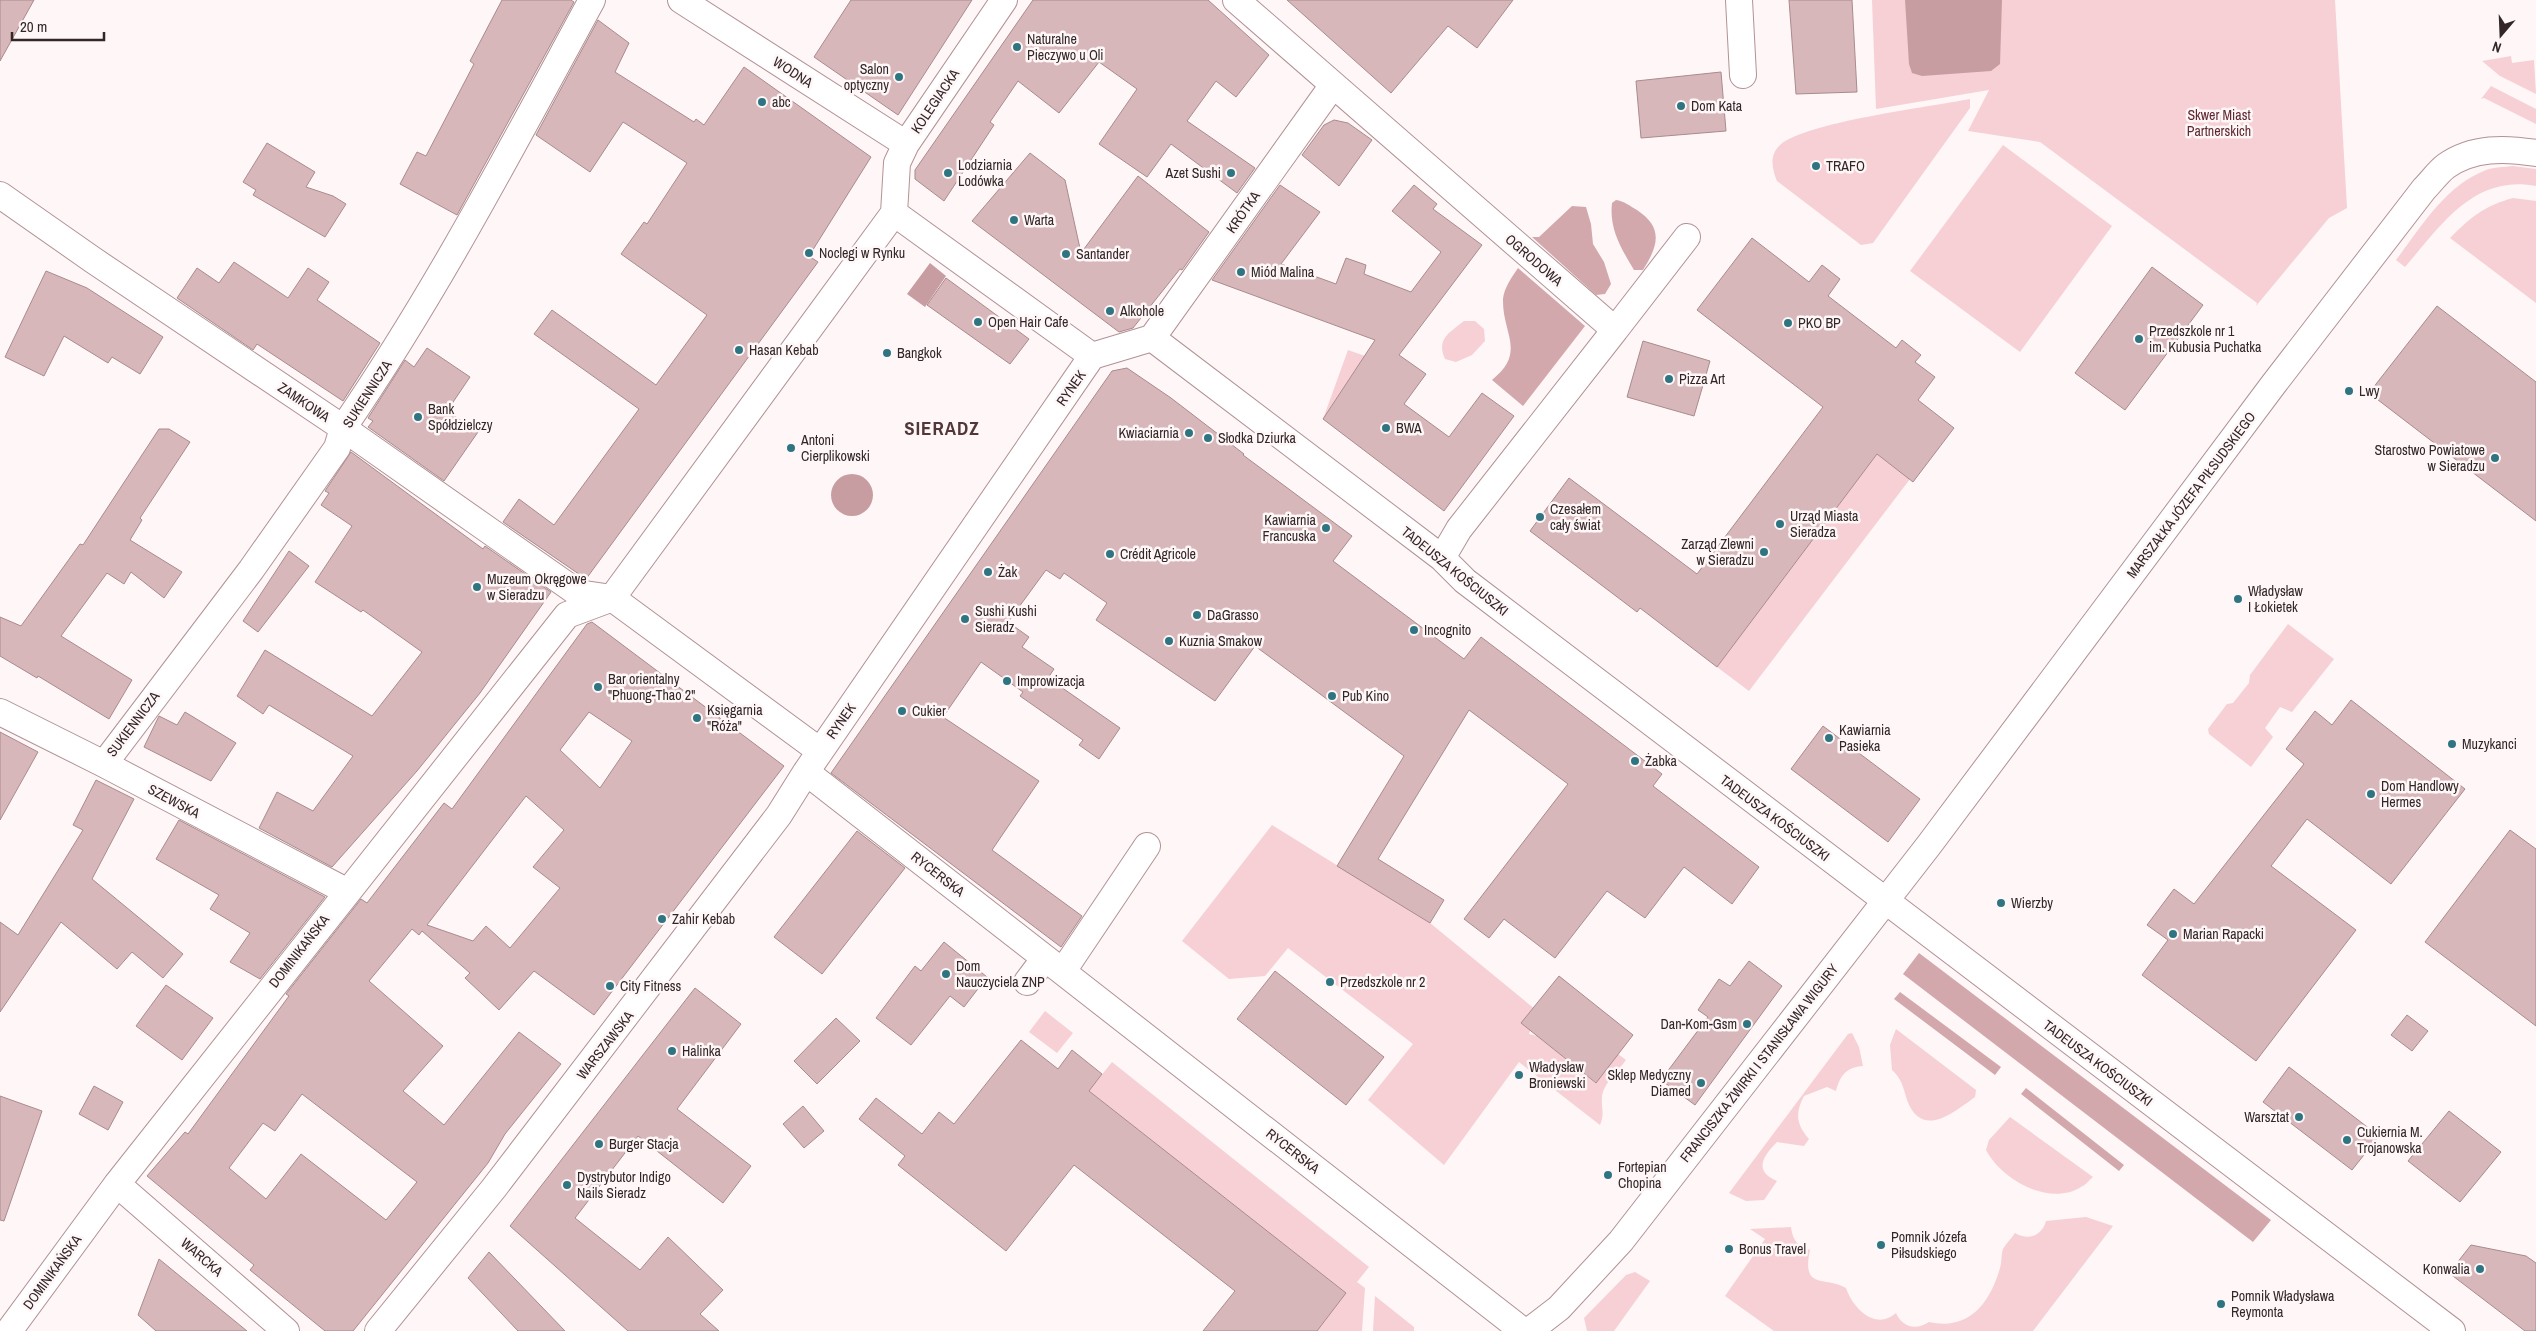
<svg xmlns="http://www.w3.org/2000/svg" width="2536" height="1331" font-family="'Archivo Narrow',sans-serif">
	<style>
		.green { fill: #f6d0d4 }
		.forest { fill: #d3a8ac }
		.water { fill: #c79da2 }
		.building { fill: #d8b7ba; stroke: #aa8a8d; fill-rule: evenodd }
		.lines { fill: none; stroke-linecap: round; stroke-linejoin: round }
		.street-casing { stroke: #b29295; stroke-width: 28 }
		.street { stroke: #fff; stroke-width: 26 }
		.poi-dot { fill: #2e7581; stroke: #fef6f7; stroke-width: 2 }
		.labels { text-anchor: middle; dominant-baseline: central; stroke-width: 5; stroke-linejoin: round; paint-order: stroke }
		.poi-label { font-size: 14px; fill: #322627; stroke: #fef6f7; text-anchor: start }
		.street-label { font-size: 14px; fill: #322627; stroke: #fef6f7 }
		.park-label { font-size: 14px; fill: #5f2831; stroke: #fef6f7 }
		.district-label { font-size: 19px; font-weight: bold; letter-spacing: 1px; fill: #52373a; stroke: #fef6f7 }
	</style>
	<rect width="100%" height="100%" fill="#fef6f7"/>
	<path class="green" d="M1872,0H2335L2347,208L2329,218L2256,306L2257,303L2040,142L1968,131L1989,90L1876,109Z
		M2511,56L2512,63L2534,60L2536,94L2500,76L2482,61Z
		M2491,86L2536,109V124L2484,98L2481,99Z
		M1970,99V108L1873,243L1861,245L1777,181C1772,169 1769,155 1780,145C1806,122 1930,107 1970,99Z
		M2003,145L2112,226L2020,352L1910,271Z
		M2513,166L2536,169V186C2474,174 2441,225 2405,267L2396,260C2422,226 2445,186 2486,170C2494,167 2505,167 2513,166Z
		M2513,198L2536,201V303L2450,238C2471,217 2484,206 2513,198Z
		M1464,321H1475L1484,329L1485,341L1472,355L1456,362L1445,359C1436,339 1449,333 1464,321Z
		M1348,350L1365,356L1323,419Z
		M1877,454L1910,479L1749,691L1717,667Z
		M2288,624L2334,659L2292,712L2280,707L2265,728L2273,737L2251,767L2209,734L2208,729L2227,704L2233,703L2249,683L2250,675Z
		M1272,825L1430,923L1536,1010L1529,1034L1537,1036L1595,1083L1618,1054L1626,1060C1618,1071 1603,1084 1602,1097C1601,1109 1605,1113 1600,1125L1519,1062L1444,1165L1368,1100L1413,1044L1288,948L1265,976L1229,979L1182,941Z
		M1045,1011L1073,1033L1057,1053L1029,1032Z
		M1896,1029L1976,1090L1975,1097C1954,1112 1922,1140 1907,1100C1903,1087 1902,1079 1892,1070L1890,1045Z
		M1852,1033L1859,1047L1863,1066C1846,1067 1840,1076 1836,1091L1827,1087L1804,1096C1795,1113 1796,1124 1809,1139L1804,1146L1777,1142C1763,1156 1753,1171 1777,1181L1764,1200L1746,1201L1729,1193L1848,1034Z
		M1112,1062L1369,1267L1357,1282L1365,1288L1362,1331H1317L1346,1293L1089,1091Z
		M2010,1117L2093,1177C2089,1180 2086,1185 2081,1187C2049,1207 2001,1179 1986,1150L1989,1140Z
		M2086,1217L2113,1226L2033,1331H1774L1725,1296L1765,1239L1750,1229L1791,1227C1793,1241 1797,1245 1810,1250C1801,1291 1826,1276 1846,1288C1853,1309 1876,1331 1896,1313C1902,1327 1916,1331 1929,1322C1969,1331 1990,1303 2000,1268C2002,1262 2001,1254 2003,1249C2006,1243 2012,1238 2015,1233C2028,1241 2042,1236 2046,1221Z
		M1635,1272L1650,1281L1614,1331H1587L1584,1318L1626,1275Z
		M1375,1296L1414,1327V1331H1373Z"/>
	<path class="forest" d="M1616,200C1624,201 1630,206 1637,210C1664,228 1658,246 1643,270H1634C1621,248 1609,229 1612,203Z
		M1572,206L1586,207L1591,224L1593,244L1604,262L1611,284L1605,294L1596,295L1532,237H1539Z
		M1518,268L1585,326L1523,406L1492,380C1527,352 1502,334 1503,299C1504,288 1512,277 1518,268Z
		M1919,953L2271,1220L2253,1242L1903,974Z
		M1900,992L2001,1067L1995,1075L1894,999Z
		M2026,1088L2124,1165L2119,1171L2021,1094Z"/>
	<path class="water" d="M1905,0H2002L2000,64L1991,71L1922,76L1912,73L1909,64Z
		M930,263L946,276L925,307L907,294Z
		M831 495a21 21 0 1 1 42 0a21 21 0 1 1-42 0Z"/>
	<path class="building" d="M0,0H34L0,61Z
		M502,0H571L574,2L457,215L400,184L417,152L426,156L474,64L470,61Z
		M851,0H972L898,115L814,57Z
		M1033,0H1208L1269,55L1236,97L1216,81L1187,121L1255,168L1237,193L1171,144L1147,177L1099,144L1137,89L1099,62L1059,113L1018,81L990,122L994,125L944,201L915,179V170Z
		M1287,0H1513L1477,48L1448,26L1391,93Z
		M1789,0H1852L1857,92L1796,94Z
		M598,20L629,43L615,72L694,122L696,119L704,125L744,67L871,157L809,256L818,262L586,579L503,522L519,499L554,525L639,409L534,334L552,310L656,385L707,315L621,254L644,222L647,224L687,163L623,122L590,172L536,135Z
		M1721,72L1726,131L1641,138L1636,81Z
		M1334,120L1348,123L1372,140L1339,186L1302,155L1324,125Z
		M267,143L315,172L306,187L333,196L346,204L325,237L253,195L256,190L243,182Z
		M1030,153L1065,180L1081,253L1138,176L1209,232L1182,270L1180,269L1133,328L1119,332L972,221Z
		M1280,185L1320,212L1281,264L1336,284L1346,258L1366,265L1364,274L1411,292L1441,252L1392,211L1414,185L1437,204L1433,209L1482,245L1399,355L1426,374L1404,404L1449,437L1482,393L1514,416L1444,511L1323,419L1375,340L1212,280Z
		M1752,238L1809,282L1822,265L1840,279L1828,296L1896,348L1902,340L1921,355L1915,362L1935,377L1918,400L1954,428L1913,482L1877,454L1717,667L1640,608L1637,612L1530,531L1569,478L1697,574L1823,407L1697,310Z
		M234,262L288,298L308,268L329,282L317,300L380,343L343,401L257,344L253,350L177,298L197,268L219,283Z
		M2152,267L2203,305L2125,410L2075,373Z
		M46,271L87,288L163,337L140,374L112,357L108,363L64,336L44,376L5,357Z
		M946,278L1029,339L1010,364L927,305Z
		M2437,306L2536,382V521L2369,393Z
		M1643,341L1710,361L1694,416L1627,397Z
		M427,348L470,377L447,411L478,432L444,481L368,427L373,421L368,418L405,360L414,367Z
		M1127,368L1171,398L1244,454L1243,455L1352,536L1333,561L1464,659L1481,637L1662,774L1653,786L1759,867L1732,904L1684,867L1645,918L1607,891L1555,958L1504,919L1489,938L1464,919L1568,784L1469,710L1378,859L1444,900L1430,923L1337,866L1404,756L1255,646L1215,701L1096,620L1107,603L1064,573L1060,579L1046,570L1008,622L1029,637L1022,647L1054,669L1048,678L1120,728L1099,759L1079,745L1083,740L1020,696L1023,692L981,662L943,717L1039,781L992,850L1082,916L1061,947L831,773L1112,371Z
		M159,429H169L190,442L140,518L142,520L130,540L182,572L164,598L131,572L124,584L107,573L61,636L132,680L109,719L38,676L37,678L0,656V617L21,626L80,544L83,545Z
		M351,452L483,549L485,546L551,592L480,693L417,771L332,867L259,828L277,792L313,811L353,756L269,705L263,714L237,696L265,650L372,716L422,652L363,610L361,612L315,582L352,526L321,505L329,493L325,491Z
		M289,551L309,566L258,632L243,621Z
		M592,622L784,766L594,1015L534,971L499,1010L465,978L470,973L422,931L419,935L412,929L369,981L443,1046L403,1091L444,1125L519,1032L561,1064L505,1134L488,1163L353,1331H325L250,1270L254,1265L147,1176L185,1132L188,1134L289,996L286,994L361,899L367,903L444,803L452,809L587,624ZM589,712L632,741L600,788L560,750ZM526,796L564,830L533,867L560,888L510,948L486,926L473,941L427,925ZM302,1094L417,1182L386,1220L301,1154L266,1199L229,1168L263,1123L275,1131Z
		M2351,700L2465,789L2391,884L2307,819L2271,866L2356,930L2256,1061L2142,975L2168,940L2147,925L2174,889L2194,904L2304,764L2286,749L2315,711L2332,725Z
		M185,712L236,743L211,781L144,747L159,716L177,725Z
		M1823,726L1920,799L1888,842L1791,769Z
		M0,732L38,752L0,820Z
		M96,780L134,799L92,879L183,954L163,978L132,952L117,969L61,922L0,1012V922L18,935L83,830L73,825Z
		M179,820L325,897L260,979L230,962L250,933L210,909L219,895L156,859Z
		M2510,830L2536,849V1026L2425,942Z
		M857,831L905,868L822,974L774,937Z
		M944,942L987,977L964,1007L950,996L911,1045L876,1018L915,966L921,971Z
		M1749,961L1782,986L1695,1105L1661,1080L1708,1017L1698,1010L1719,979L1730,986Z
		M1275,971L1384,1057L1346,1105L1237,1019Z
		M1559,976L1633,1035L1596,1083L1521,1023Z
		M166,985L213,1018L182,1060L136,1026Z
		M695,988L741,1024L677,1109L751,1166L723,1203L638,1136L575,1218L640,1270L668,1237L723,1290L700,1314L719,1331H628L510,1226Z
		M2407,1015L2428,1031L2412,1051L2391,1035Z
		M836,1018L860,1041L817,1084L794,1061Z
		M1021,1040L1058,1069L1072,1050L1102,1074L1089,1091L1346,1293L1317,1331H1203L1235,1291L1074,1165L1006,1251L898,1165L905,1156L859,1119L876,1098L922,1134L939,1112L954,1124Z
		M2289,1067L2379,1136L2352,1170L2263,1102Z
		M94,1086L123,1102L108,1130L79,1114Z
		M0,1096L42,1111L4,1221L0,1220Z
		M803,1106L824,1131L804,1148L783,1124Z
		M2449,1111L2501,1152L2460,1202L2408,1161Z
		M2471,1245L2526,1256L2536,1263V1331H2525L2449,1273Z
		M489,1252L565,1331H518L468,1278Z
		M159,1259L247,1331H156L138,1315Z"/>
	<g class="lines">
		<g class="street-casing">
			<path id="street" d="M681,0L906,144
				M1236,0L1615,330L1459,529L1442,558
				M1739,0L1743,75
				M0,195L93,260L343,428L578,593L612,598L820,751
				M894,213L897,163L906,144L1004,0
				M1615,330L1687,237
				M1152,338L1333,85
				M1092,356L1152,338L1442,558L1465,581L2452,1331
				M612,598L894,213
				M0,712L104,764L346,891
				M104,764L251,570L337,448L343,428C437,291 513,145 592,0
				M806,772L1045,958L1027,982
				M1045,958L1523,1331
				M1063,971L1147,846
				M117,1184L286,1331
				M9,1331L117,1184L567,615L610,599
				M378,1331L494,1188L779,815L806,772L1092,356L894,213
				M1529,1331L1559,1308L1621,1241L1929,845L2273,385L2424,189C2431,182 2438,172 2446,166C2473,147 2505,148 2536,153"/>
		</g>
		<use href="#street" class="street"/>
	</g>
	<g class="poi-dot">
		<circle cx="1017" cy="47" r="5"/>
		<circle cx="899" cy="77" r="5"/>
		<circle cx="762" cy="102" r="5"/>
		<circle cx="1681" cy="106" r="5"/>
		<circle cx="1816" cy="166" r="5"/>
		<circle cx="948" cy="173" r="5"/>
		<circle cx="1231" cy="173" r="5"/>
		<circle cx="1014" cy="220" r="5"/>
		<circle cx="809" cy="253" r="5"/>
		<circle cx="1066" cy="254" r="5"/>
		<circle cx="1241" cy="272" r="5"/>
		<circle cx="1110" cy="311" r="5"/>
		<circle cx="978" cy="322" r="5"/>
		<circle cx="1788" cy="323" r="5"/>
		<circle cx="2139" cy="339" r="5"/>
		<circle cx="739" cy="350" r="5"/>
		<circle cx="887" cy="353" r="5"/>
		<circle cx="1669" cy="379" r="5"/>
		<circle cx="2349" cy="391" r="5"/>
		<circle cx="418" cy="417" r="5"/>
		<circle cx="1386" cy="428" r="5"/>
		<circle cx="1189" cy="433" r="5"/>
		<circle cx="1208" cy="438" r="5"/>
		<circle cx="791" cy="448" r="5"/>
		<circle cx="2495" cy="458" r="5"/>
		<circle cx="1540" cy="517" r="5"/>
		<circle cx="1780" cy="524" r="5"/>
		<circle cx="1326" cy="528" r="5"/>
		<circle cx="1764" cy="552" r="5"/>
		<circle cx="1110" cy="554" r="5"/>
		<circle cx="988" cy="572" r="5"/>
		<circle cx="477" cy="587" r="5"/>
		<circle cx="2238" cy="599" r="5"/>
		<circle cx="1197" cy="615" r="5"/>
		<circle cx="965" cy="619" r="5"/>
		<circle cx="1414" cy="630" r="5"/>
		<circle cx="1169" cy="641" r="5"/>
		<circle cx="1007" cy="681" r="5"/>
		<circle cx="598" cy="687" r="5"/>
		<circle cx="1332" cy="696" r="5"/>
		<circle cx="902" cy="711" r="5"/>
		<circle cx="697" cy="718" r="5"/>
		<circle cx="1829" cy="738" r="5"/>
		<circle cx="2452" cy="744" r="5"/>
		<circle cx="1635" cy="761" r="5"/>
		<circle cx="2371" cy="794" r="5"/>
		<circle cx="2001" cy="903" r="5"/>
		<circle cx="662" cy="919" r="5"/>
		<circle cx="2173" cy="934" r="5"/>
		<circle cx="946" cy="974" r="5"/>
		<circle cx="1330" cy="982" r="5"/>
		<circle cx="610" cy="986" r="5"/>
		<circle cx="1747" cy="1024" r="5"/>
		<circle cx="672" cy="1051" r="5"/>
		<circle cx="1519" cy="1075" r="5"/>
		<circle cx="1701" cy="1083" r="5"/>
		<circle cx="2299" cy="1117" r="5"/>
		<circle cx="2347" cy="1140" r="5"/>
		<circle cx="599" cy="1144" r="5"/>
		<circle cx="1608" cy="1175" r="5"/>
		<circle cx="567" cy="1185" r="5"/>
		<circle cx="1881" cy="1245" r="5"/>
		<circle cx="1729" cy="1249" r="5"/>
		<circle cx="2480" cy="1269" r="5"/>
		<circle cx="2221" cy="1304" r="5"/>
	</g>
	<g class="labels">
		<g class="poi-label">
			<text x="1027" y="39">Naturalne<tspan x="1027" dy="16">Pieczywo u Oli</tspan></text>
			<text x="889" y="69" text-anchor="end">Salon<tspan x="889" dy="16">optyczny</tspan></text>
			<text x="772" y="102">abc</text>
			<text x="1691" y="106">Dom Kata</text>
			<text x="958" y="165">Lodziarnia<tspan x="958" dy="16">Lodówka</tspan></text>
			<text x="1826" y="166">TRAFO</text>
			<text x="1221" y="173" text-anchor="end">Azet Sushi</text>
			<text x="1024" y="220">Warta</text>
			<text x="819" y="253">Noclegi w Rynku</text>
			<text x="1076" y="254">Santander</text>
			<text x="1251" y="272">Miód Malina</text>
			<text x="1120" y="311">Alkohole</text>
			<text x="988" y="322">Open Hair Cafe</text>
			<text x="1798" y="323">PKO BP</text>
			<text x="2149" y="331">Przedszkole nr 1<tspan x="2149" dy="16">im. Kubusia Puchatka</tspan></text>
			<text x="749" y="350">Hasan Kebab</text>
			<text x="897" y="353">Bangkok</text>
			<text x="1679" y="379">Pizza Art</text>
			<text x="2359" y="391">Lwy</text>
			<text x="428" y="409">Bank<tspan x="428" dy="16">Spółdzielczy</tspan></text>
			<text x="1396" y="428">BWA</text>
			<text x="1179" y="433" text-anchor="end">Kwiaciarnia</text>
			<text x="1218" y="438">Słodka Dziurka</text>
			<text x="801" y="440">Antoni<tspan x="801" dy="16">Cierplikowski</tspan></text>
			<text x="2485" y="450" text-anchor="end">Starostwo Powiatowe<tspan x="2485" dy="16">w Sieradzu</tspan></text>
			<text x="1550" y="509">Czesałem<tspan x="1550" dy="16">cały świat</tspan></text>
			<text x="1790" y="516">Urząd Miasta<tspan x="1790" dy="16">Sieradza</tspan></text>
			<text x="1316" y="520" text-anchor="end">Kawiarnia<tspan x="1316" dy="16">Francuska</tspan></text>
			<text x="1754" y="544" text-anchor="end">Zarząd Zlewni<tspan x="1754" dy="16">w Sieradzu</tspan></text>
			<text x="1120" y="554">Crédit Agricole</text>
			<text x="998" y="572">Żak</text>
			<text x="487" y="579">Muzeum Okręgowe<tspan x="487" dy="16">w Sieradzu</tspan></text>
			<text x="2248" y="591">Władysław<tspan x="2248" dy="16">I Łokietek</tspan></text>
			<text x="975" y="611">Sushi Kushi<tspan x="975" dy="16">Sieradz</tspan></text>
			<text x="1207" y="615">DaGrasso</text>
			<text x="1424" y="630">Incognito</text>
			<text x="1179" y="641">Kuznia Smakow</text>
			<text x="608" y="679">Bar orientalny<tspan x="608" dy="16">"Phuong-Thao 2"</tspan></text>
			<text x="1017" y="681">Improwizacja</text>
			<text x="1342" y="696">Pub Kino</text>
			<text x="707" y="710">Księgarnia<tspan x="707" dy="16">"Róża"</tspan></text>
			<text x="912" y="711">Cukier</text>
			<text x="1839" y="730">Kawiarnia<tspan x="1839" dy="16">Pasieka</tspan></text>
			<text x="2462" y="744">Muzykanci</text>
			<text x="1645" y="761">Żabka</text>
			<text x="2381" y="786">Dom Handlowy<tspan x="2381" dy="16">Hermes</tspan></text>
			<text x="2011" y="903">Wierzby</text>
			<text x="672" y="919">Zahir Kebab</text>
			<text x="2183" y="934">Marian Rapacki</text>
			<text x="956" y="966">Dom<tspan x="956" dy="16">Nauczyciela ZNP</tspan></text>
			<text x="1340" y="982">Przedszkole nr 2</text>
			<text x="620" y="986">City Fitness</text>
			<text x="1737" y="1024" text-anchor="end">Dan-Kom-Gsm</text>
			<text x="682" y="1051">Halinka</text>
			<text x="1529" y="1067">Władysław<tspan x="1529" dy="16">Broniewski</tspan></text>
			<text x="1691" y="1075" text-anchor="end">Sklep Medyczny<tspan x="1691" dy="16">Diamed</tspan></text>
			<text x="2289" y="1117" text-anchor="end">Warsztat</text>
			<text x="2357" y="1132">Cukiernia M.<tspan x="2357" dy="16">Trojanowska</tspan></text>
			<text x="609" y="1144">Burger Stacja</text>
			<text x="1618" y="1167">Fortepian<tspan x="1618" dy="16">Chopina</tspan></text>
			<text x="577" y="1177">Dystrybutor Indigo<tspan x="577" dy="16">Nails Sieradz</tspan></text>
			<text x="1891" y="1237">Pomnik Józefa<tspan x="1891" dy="16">Piłsudskiego</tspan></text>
			<text x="1739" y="1249">Bonus Travel</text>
			<text x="2470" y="1269" text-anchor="end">Konwalia</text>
			<text x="2231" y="1296">Pomnik Władysława<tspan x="2231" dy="16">Reymonta</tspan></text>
		</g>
		<g class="street-label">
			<text transform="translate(793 72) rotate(33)">WODNA</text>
			<text transform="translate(935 101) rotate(-56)">KOLEGIACKA</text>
			<text transform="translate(1243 212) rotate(-55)">KRÓTKA</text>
			<text transform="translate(1534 260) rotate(41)">OGRODOWA</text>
			<text transform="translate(1071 388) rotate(-55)">RYNEK</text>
			<text transform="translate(367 394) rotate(-57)">SUKIENNICZA</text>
			<text transform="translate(304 402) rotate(34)">ZAMKOWA</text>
			<text transform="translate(2191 495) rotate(-53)">MARSZAŁKA JÓZEFA PIŁSUDSKIEGO</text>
			<text transform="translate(1455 571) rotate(39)">TADEUSZA KOŚCIUSZKI</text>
			<text transform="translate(841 721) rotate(-55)">RYNEK</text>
			<text transform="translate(133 724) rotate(-53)">SUKIENNICZA</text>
			<text transform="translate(174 801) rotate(28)">SZEWSKA</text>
			<text transform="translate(1775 818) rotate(37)">TADEUSZA KOŚCIUSZKI</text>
			<text transform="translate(938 874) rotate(38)">RYCERSKA</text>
			<text transform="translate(299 951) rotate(-52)">DOMINIKAŃSKA</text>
			<text transform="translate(605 1045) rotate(-52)">WARSZAWSKA</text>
			<text transform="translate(1759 1063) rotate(-52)">FRANCISZKA ŻWIRKI I STANISŁAWA WIGURY</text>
			<text transform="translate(2098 1063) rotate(37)">TADEUSZA KOŚCIUSZKI</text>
			<text transform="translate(1293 1151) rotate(38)">RYCERSKA</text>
			<text transform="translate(202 1257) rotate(41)">WARCKA</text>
			<text transform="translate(52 1272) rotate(-54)">DOMINIKAŃSKA</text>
		</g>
		<g class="park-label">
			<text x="2219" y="115">Skwer Miast<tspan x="2219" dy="16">Partnerskich</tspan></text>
		</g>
		<g class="district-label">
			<text x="942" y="428">SIERADZ</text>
		</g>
	</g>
	<g transform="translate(2501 35) rotate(199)" stroke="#fef6f7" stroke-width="4" paint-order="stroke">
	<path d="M0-4L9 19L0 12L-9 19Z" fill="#322627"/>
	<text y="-8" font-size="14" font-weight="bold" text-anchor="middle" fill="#322627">N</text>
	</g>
	<path d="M12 32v8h92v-8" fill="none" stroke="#322627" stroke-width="2.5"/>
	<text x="20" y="32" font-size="15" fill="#322627" stroke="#fef6f7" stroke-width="4" paint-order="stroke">20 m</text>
</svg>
